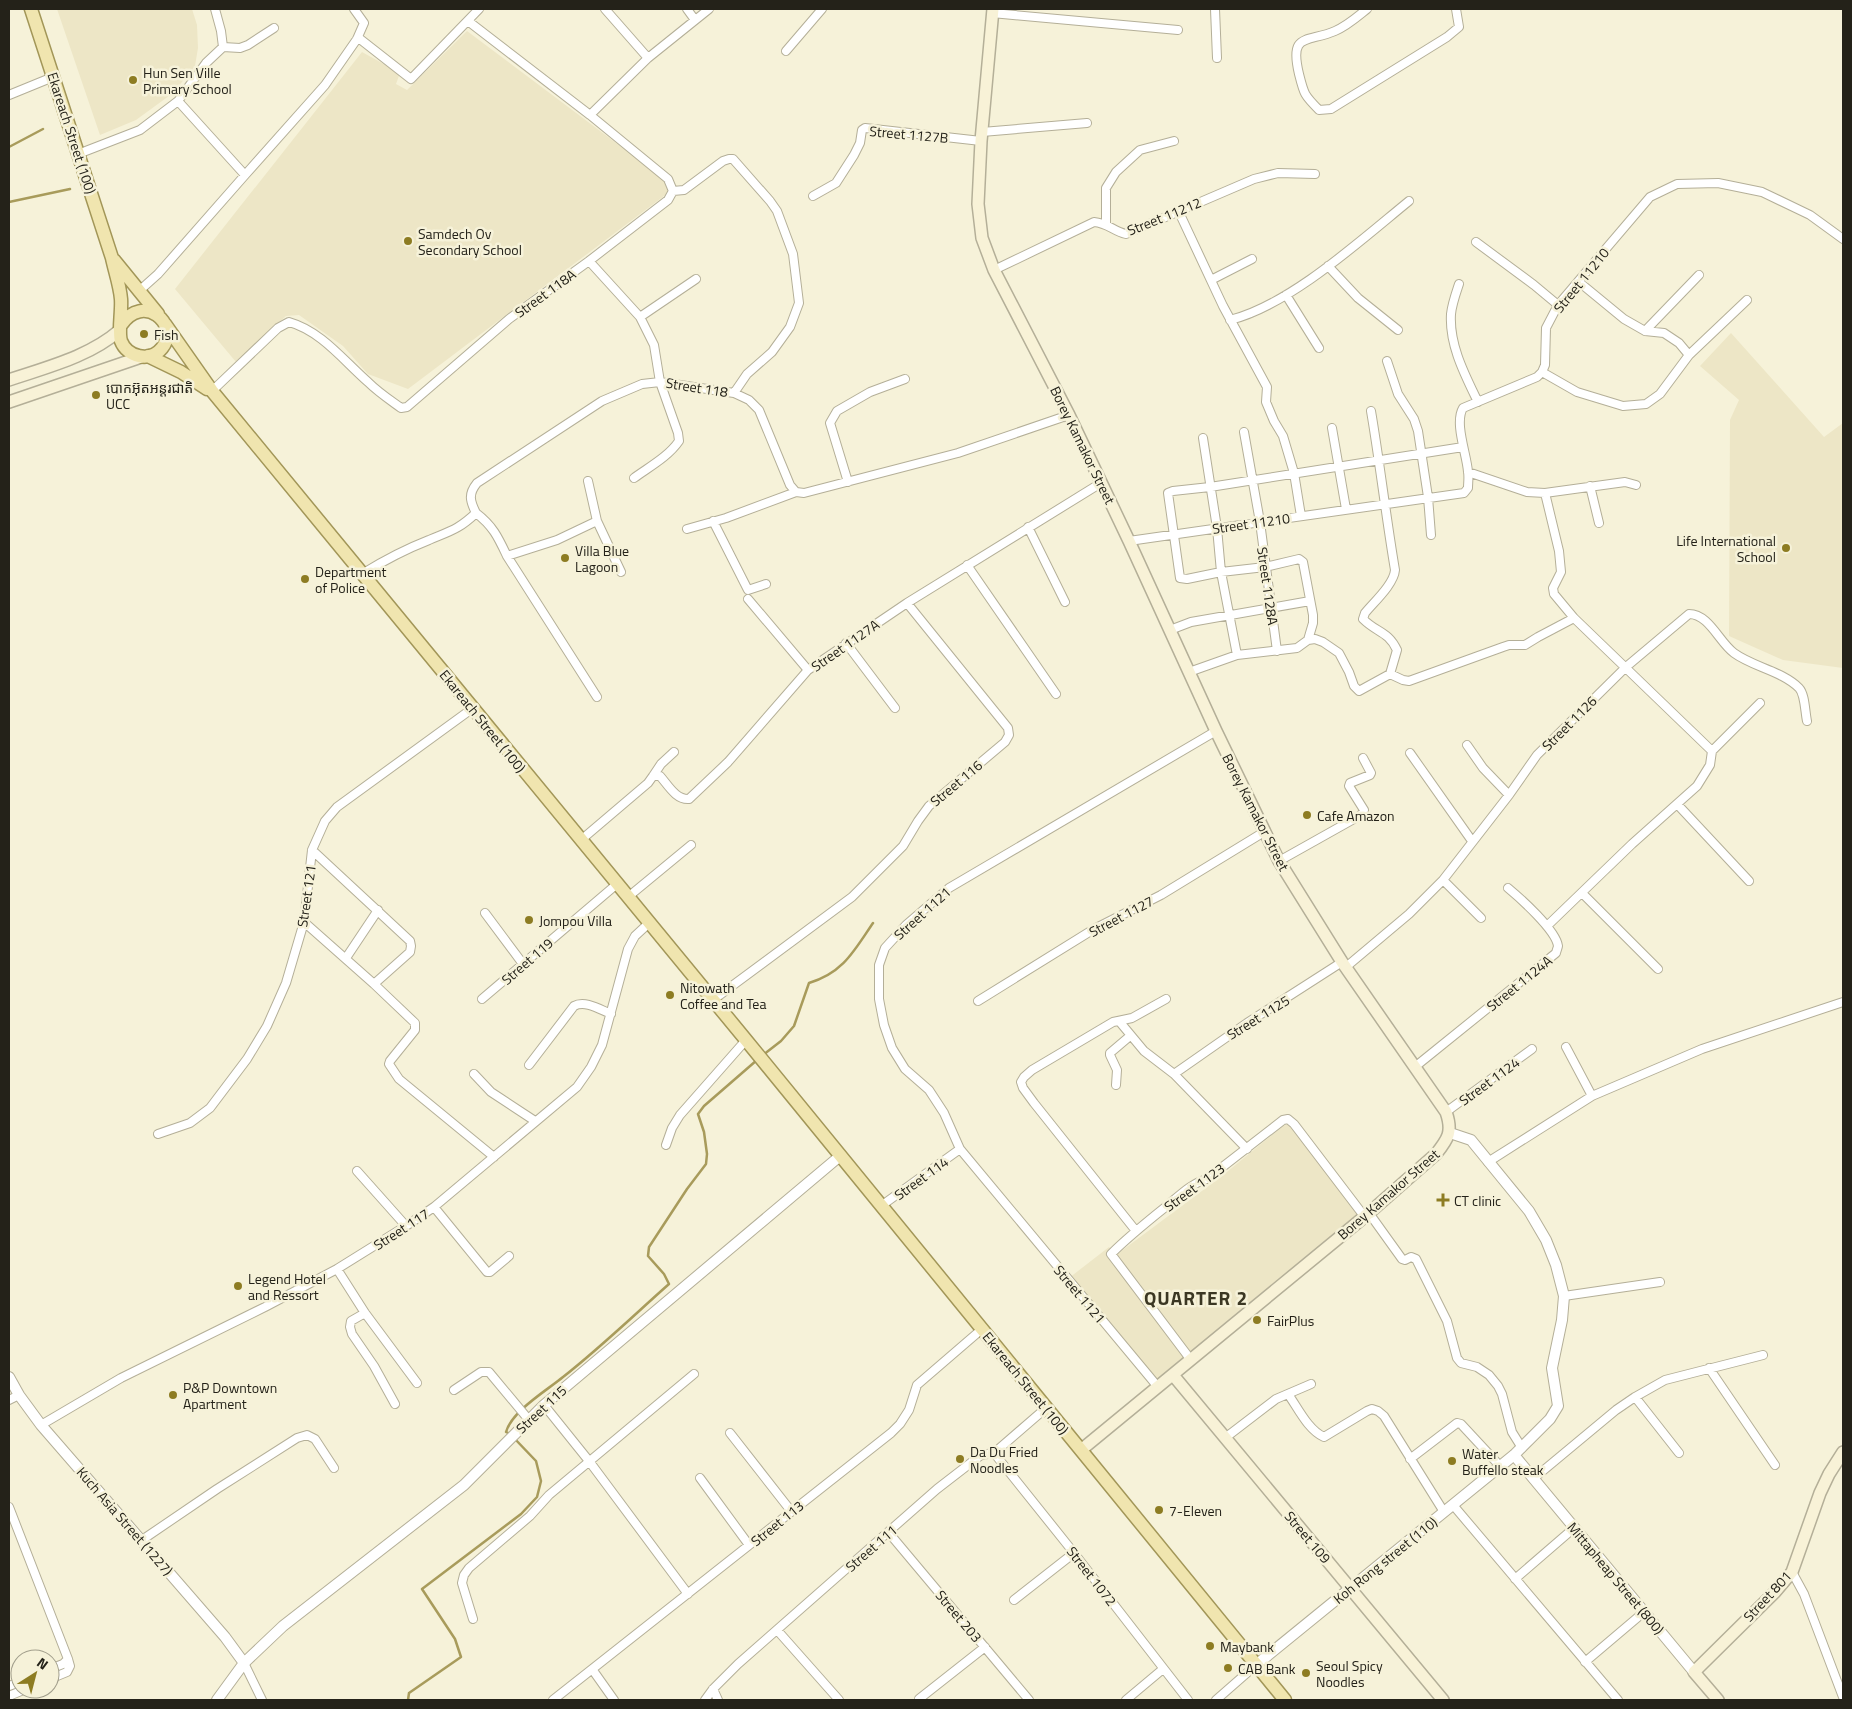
<svg xmlns="http://www.w3.org/2000/svg" width="1852" height="1709" font-family="'Titillium Web','Noto Sans Khmer',sans-serif">
	<style>
		.built { fill: #ede6c6 }
		.lines { fill: none; stroke-linecap: round; stroke-linejoin: round }
		.stream { stroke: #a89b5b; stroke-width: 2.5 }
		.minor-casing { stroke: #b4af98; stroke-width: 10 }
		.tertiary-casing { stroke: #b4af98; stroke-width: 12 }
		.secondary-casing { stroke: #b4af98; stroke-width: 14 }
		.primary-casing { stroke: #a29658; stroke-width: 15 }
		.minor { stroke: #fff; stroke-width: 8 }
		.tertiary { stroke: #fff; stroke-width: 10 }
		.secondary { stroke: #f8f2d7; stroke-width: 11 }
		.primary { stroke: #f0e5af; stroke-width: 12 }
		.poi-dot { fill: #8d7c22; stroke: #f6f2d9; stroke-width: 2 }
		.labels { text-anchor: middle; dominant-baseline: central; stroke-width: 5; stroke-linejoin: round; paint-order: stroke }
		.poi-label { font-size: 14px; fill: #242219; stroke: #f6f2d9; text-anchor: start }
		.street-label { font-size: 14px; fill: #242219; stroke: #f6f2d9 }
		.district-label { font-size: 19px; font-weight: bold; letter-spacing: 1px; fill: #3b3723; stroke: #f6f2d9 }
	</style>
	<rect width="100%" height="100%" fill="#f6f2d9"/>
	<path class="built" d="M57,9H192L197,25L198,48L195,66L173,93L136,120L100,135Z
		M467,31L664,179L668,186V193L408,389L368,374L343,346L299,315L286,316L236,362L175,289L362,52L400,73L396,84L407,90Z
		M1731,333L1824,437L1843,423V668L1783,660L1729,636L1730,420L1739,400L1700,366Z
		M1289,1124L1359,1214L1154,1385L1069,1278L1109,1247L1116,1255L1222,1176L1283,1126Z"/>
	<g class="lines">
		<path class="stream" d="M9,147L43,129
			M9,202L70,189
			M763,1055L781,1041L794,1026L809,983C843,973 854,951 873,923
			M510,1434L506,1432C512,1411 546,1391 563,1377C600,1348 634,1315 669,1284L664,1274L648,1256L649,1247L687,1189L706,1164L707,1154L704,1132L698,1114L704,1106L757,1060
			M408,1700L409,1693L461,1657L455,1639L422,1589L521,1514L537,1497L541,1481L536,1461L514,1438"/>
		<g class="minor-casing">
			<path id="minor" d="M605,9L648,58
				M687,9L695,20
				M1215,9L1217,58
				M1367,9C1357,17 1347,26 1335,31C1307,43 1289,32 1299,74C1304,94 1304,95 1319,110L1331,109L1447,37L1459,27L1456,9
				M992,13L1178,30
				M357,39H360L411,79L479,9
				M223,47L240,48L248,45L274,28
				M786,51L822,9
				M9,95L53,77
				M178,101L245,175L325,85L357,39L364,23L354,9
				M590,115L648,58L709,9
				M982,132L1087,123
				M78,154L140,130L178,101L206,63L223,47L221,31L215,9
				M673,191L684,190L723,161L729,159H733L770,201L777,211L793,254L799,303L790,327L772,352L747,374L734,393
				M813,196L836,183L854,155L860,143L862,130L865,128L981,141
				M1178,210L1223,306L1267,387L1266,402L1274,421L1283,436L1294,473L1301,516
				M1106,223V188L1116,172L1140,150L1174,141
				M1476,242L1534,285L1558,305
				M589,261L640,317L654,345L660,382L678,433L679,441C668,457 649,467 634,478
				M1328,266L1358,298L1398,330
				M994,270L1094,222C1108,223 1113,231 1126,234L1254,179L1278,173L1315,174
				M1211,280L1252,259
				M1579,282L1624,319L1645,331L1664,333L1679,343L1689,355
				M1459,284C1456,293 1452,304 1451,314C1449,345 1465,375 1478,402
				M139,291L158,274L245,175
				M1286,295L1319,348
				M640,317L696,279
				M1230,320C1290,305 1361,240 1409,201
				M1645,331L1699,275
				M1387,361L1398,394L1414,419L1418,431L1428,497L1431,535
				M1542,372L1577,392L1623,406L1646,404L1660,394L1689,355L1747,300
				M212,391L278,328L289,322C321,331 343,360 368,382C378,392 390,400 401,408L407,407L509,319L589,261L668,200L673,191L668,179L590,115L468,21
				M1371,411C1380,464 1386,517 1395,570C1394,584 1374,602 1365,613L1363,619C1377,633 1388,631 1397,650L1390,674
				M1332,428L1346,509
				M1244,432L1260,522L1277,651
				M1203,438L1217,528L1221,572L1237,655
				M1468,472L1527,492L1545,493L1625,482L1636,485
				M588,481L597,521L621,572
				M848,482L830,423L837,411L870,392L905,379
				M1590,486L1599,523
				M1545,493L1559,551L1561,572L1553,588L1554,594L1574,618L1712,751
				M476,513C493,526 498,537 507,556L597,697
				M713,521L748,590L766,584
				M1028,527L1065,602
				M687,529L726,518L796,492
				M1129,541L1464,493L1468,488C1468,483 1469,477 1468,472C1467,455 1454,423 1463,408L1537,377L1542,372L1545,365L1546,328L1558,305L1650,197L1677,184L1718,183L1762,192L1810,215L1843,239
				M507,556L557,540L597,521
				M967,565L1056,694
				M362,574C383,561 406,549 429,540C450,531 458,530 476,513C470,501 468,494 477,483L602,401L642,384L660,382L734,393L749,400L759,410L790,485L796,492L804,493L958,453L1069,415
				M748,599L808,670
				M1170,630L1191,622L1310,601
				M1308,640L1313,623V615L1303,562L1299,559L1265,567L1221,572L1187,579L1180,578L1168,493L1173,491L1210,487L1463,447
				M846,643L895,708
				M1189,672L1237,655L1297,648L1308,640L1315,639L1323,642L1339,653L1349,672L1354,686L1359,691L1390,674L1403,680L1409,681L1503,647L1509,645H1525L1538,637L1574,618
				M1467,745L1483,768L1509,795
				M1410,753L1472,841
				M653,776L661,764L674,752
				M1677,804L1749,881
				M581,840L648,783L653,776H660C668,785 676,800 689,799L728,762L808,670L907,603L1101,483
				M312,850L410,941L411,946L410,952L374,984
				M1279,861L1361,815L1364,810L1349,786L1350,783L1370,775L1371,773L1363,758
				M1443,880L1481,918
				M1582,893L1658,969
				M628,897L691,845
				M485,913L523,964
				M304,922L374,984L415,1023V1030L390,1061L389,1064L399,1079L494,1157
				M1547,926L1632,844L1697,786L1710,765L1712,751L1760,703
				M346,958L378,910
				M1346,967L1409,914L1443,880L1509,795L1537,755L1626,667L1689,614C1709,614 1719,642 1734,653C1753,667 1782,671 1799,688C1805,694 1805,712 1807,721
				M482,999L617,884
				M713,1000L852,897L903,846L918,821L929,806L1005,742L1009,735L1008,728L907,603
				M978,1001L1094,929L1161,895L1264,832
				M1119,1021L1144,1051L1174,1074L1247,1149
				M1566,1047L1592,1096
				M529,1065L574,1006C585,1000 599,1009 611,1014
				M1416,1066L1556,953C1556,952 1558,947 1558,946C1556,930 1520,898 1508,888
				M474,1074L491,1092L535,1121
				M1174,1074L1247,1023L1342,962
				M1116,1085L1117,1070L1110,1055V1053L1130,1036
				M1446,1112L1532,1049
				M158,1134L190,1123L210,1108L247,1059L267,1026L286,983L304,922L312,850L325,821L337,807L473,708
				M666,1145L672,1128L680,1115L746,1040
				M1488,1162L1592,1096L1702,1049L1843,1002
				M357,1171L406,1226
				M881,1206L960,1149
				M434,1207L487,1272H490L509,1256
				M1369,1213L1402,1259L1405,1260L1411,1257L1416,1259L1447,1321L1457,1358L1461,1363L1477,1367L1489,1375L1498,1386L1502,1394L1512,1432L1522,1448
				M1136,1231L1034,1103L1023,1088L1021,1082L1024,1077L1032,1070L1113,1022L1132,1018L1166,999
				M337,1269L365,1313L417,1383
				M1564,1296L1660,1282
				M365,1313L351,1321L350,1327L352,1334L374,1366L395,1404
				M1191,1360L1111,1254C1129,1236 1148,1221 1168,1205C1180,1195 1192,1183 1207,1179L1283,1120L1288,1119L1294,1124L1364,1216
				M1709,1368L1775,1465
				M1158,1387L960,1149L944,1113L929,1090L905,1069L892,1048L884,1025L879,999V965L885,948L906,925L949,888L1216,731
				M454,1390L481,1372H489L529,1420
				M1288,1394C1298,1408 1308,1430 1324,1437L1367,1411L1372,1409L1378,1411L1384,1416L1444,1512
				M1635,1397L1679,1453
				M9,1400L19,1395
				M544,1405L589,1461L688,1594
				M41,1425L121,1378L265,1307L337,1269L406,1226L434,1207L577,1087L591,1067L602,1045L628,949L635,936L649,923
				M730,1433L791,1511
				M1225,1438L1276,1399L1311,1384
				M994,1453L1074,1553L1188,1700
				M1410,1459L1457,1423L1461,1424L1500,1466
				M700,1478L749,1545
				M1533,1479L1616,1410L1635,1397L1665,1380L1763,1355
				M1453,1505L1618,1700
				M9,1507L68,1659L70,1666L67,1672L50,1679
				M889,1533L1029,1700
				M142,1540L217,1489L297,1438L307,1435L315,1439L334,1468
				M1792,1572L1804,1594L1843,1697
				M1515,1579L1574,1528
				M1014,1600L1074,1553
				M473,1619L462,1583L464,1575L469,1568L530,1516L549,1495L694,1374
				M777,1630L839,1700
				M1585,1662L1644,1612
				M244,1663L262,1700
				M50,1669L63,1664L68,1659
				M592,1669L614,1700
				M9,1686L20,1682
				M713,1689L718,1700
				M9,1696L26,1689
				M919,1699L985,1647
				M553,1700C666,1612 778,1522 891,1433L900,1424L909,1410L917,1385L982,1329
				M705,1700L713,1689L738,1664L937,1489L981,1455L994,1453L1046,1408
				M1126,1700L1163,1669
				M1216,1700L1256,1665"/>
		</g>
		<g class="tertiary-casing">
			<path id="tertiary" d="M9,1377L19,1395L41,1425L225,1637L244,1663
				M1514,1455L1694,1672
				M1256,1665L1514,1455L1550,1419L1558,1406L1552,1368L1562,1320L1564,1296L1556,1265L1546,1240L1529,1211L1471,1140L1450,1133
				M217,1700L244,1663L283,1626L464,1485L544,1405L840,1156"/>
		</g>
		<g class="secondary-casing">
			<path id="secondary" d="M993,9L981,141L978,204L982,238L994,270L1069,415L1129,541L1216,731L1279,861L1342,962L1446,1112C1453,1132 1448,1139 1436,1154L1369,1213L1081,1450
				M9,380C47,367 89,357 120,330
				M9,402L141,357
				M1173,1375L1443,1700
				M1718,1700L1694,1672L1775,1592L1792,1572L1820,1493L1829,1474L1843,1452"/>
		</g>
		<g class="primary-casing">
			<path id="primary" d="M31,9L112,258C115,272 120,286 121,299C122,311 118,332 121,341C127,357 150,363 162,348C181,324 143,292 121,325
				M114,260L158,314
				M165,324L212,391L746,1040L1285,1700
				M148,356L181,372L207,389"/>
		</g>
		<use href="#minor" class="minor"/>
		<use href="#tertiary" class="tertiary"/>
		<use href="#secondary" class="secondary"/>
		<use href="#primary" class="primary"/>
	</g>
	<g class="poi-dot">
		<circle cx="133" cy="80" r="5"/>
		<circle cx="408" cy="241" r="5"/>
		<circle cx="144" cy="334" r="5"/>
		<circle cx="96" cy="395" r="5"/>
		<circle cx="1786" cy="548" r="5"/>
		<circle cx="565" cy="558" r="5"/>
		<circle cx="305" cy="579" r="5"/>
		<circle cx="1307" cy="815" r="5"/>
		<circle cx="529" cy="920" r="5"/>
		<circle cx="670" cy="995" r="5"/>
		<path d="M1440.5 1192.5h5v5h5v5h-5v5h-5v-5h-5v-5h5z"/>
		<circle cx="238" cy="1286" r="5"/>
		<circle cx="1257" cy="1320" r="5"/>
		<circle cx="173" cy="1395" r="5"/>
		<circle cx="960" cy="1459" r="5"/>
		<circle cx="1452" cy="1461" r="5"/>
		<circle cx="1159" cy="1510" r="5"/>
		<circle cx="1210" cy="1646" r="5"/>
		<circle cx="1228" cy="1668" r="5"/>
		<circle cx="1306" cy="1673" r="5"/>
	</g>
	<g class="labels">
		<g class="poi-label">
			<text x="143" y="72">Hun Sen Ville<tspan x="143" dy="16">Primary School</tspan></text>
			<text x="418" y="233">Samdech Ov<tspan x="418" dy="16">Secondary School</tspan></text>
			<text x="154" y="334">Fish</text>
			<text x="106" y="387">បោកអ៊ុតអន្តរជាតិ<tspan x="106" dy="16">UCC</tspan></text>
			<text x="1776" y="540" text-anchor="end">Life International<tspan x="1776" dy="16">School</tspan></text>
			<text x="575" y="550">Villa Blue<tspan x="575" dy="16">Lagoon</tspan></text>
			<text x="315" y="571">Department<tspan x="315" dy="16">of Police</tspan></text>
			<text x="1317" y="815">Cafe Amazon</text>
			<text x="539" y="920">Jompou Villa</text>
			<text x="680" y="987">Nitowath<tspan x="680" dy="16">Coffee and Tea</tspan></text>
			<text x="1454" y="1200">CT clinic</text>
			<text x="248" y="1278">Legend Hotel<tspan x="248" dy="16">and Ressort</tspan></text>
			<text x="1267" y="1320">FairPlus</text>
			<text x="183" y="1387">P&amp;P Downtown<tspan x="183" dy="16">Apartment</tspan></text>
			<text x="970" y="1451">Da Du Fried<tspan x="970" dy="16">Noodles</tspan></text>
			<text x="1462" y="1453">Water<tspan x="1462" dy="16">Buffello steak</tspan></text>
			<text x="1169" y="1510">7-Eleven</text>
			<text x="1220" y="1646">Maybank</text>
			<text x="1316" y="1665">Seoul Spicy<tspan x="1316" dy="16">Noodles</tspan></text>
			<text x="1238" y="1668">CAB Bank</text>
		</g>
		<g class="street-label">
			<text transform="translate(72 133) rotate(72)">Ekareach Street (100)</text>
			<text transform="translate(909 134) rotate(5)">Street 1127B</text>
			<text transform="translate(1164 216) rotate(-22)">Street 11212</text>
			<text transform="translate(1581 280) rotate(-51)">Street 11210</text>
			<text transform="translate(545 293) rotate(-36)">Street 118A</text>
			<text transform="translate(697 387) rotate(9)">Street 118</text>
			<text transform="translate(1083 445) rotate(64)">Borey Kamakor Street</text>
			<text transform="translate(1251 523) rotate(-8)">Street 11210</text>
			<text transform="translate(1268 586) rotate(82)">Street 1128A</text>
			<text transform="translate(845 645) rotate(-35)">Street 1127A</text>
			<text transform="translate(483 721) rotate(51)">Ekareach Street (100)</text>
			<text transform="translate(1569 723) rotate(-45)">Street 1126</text>
			<text transform="translate(956 783) rotate(-40)">Street 116</text>
			<text transform="translate(1256 812) rotate(63)">Borey Kamakor Street</text>
			<text transform="translate(306 896) rotate(-82)">Street 121</text>
			<text transform="translate(922 913) rotate(-42)">Street 1121</text>
			<text transform="translate(1121 916) rotate(-28)">Street 1127</text>
			<text transform="translate(527 961) rotate(-41)">Street 119</text>
			<text transform="translate(1519 983) rotate(-39)">Street 1124A</text>
			<text transform="translate(1258 1017) rotate(-32)">Street 1125</text>
			<text transform="translate(1489 1081) rotate(-36)">Street 1124</text>
			<text transform="translate(921 1178) rotate(-36)">Street 114</text>
			<text transform="translate(1194 1187) rotate(-36)">Street 1123</text>
			<text transform="translate(1388 1194) rotate(-41)">Borey Kamakor Street</text>
			<text transform="translate(401 1229) rotate(-33)">Street 117</text>
			<text transform="translate(1080 1294) rotate(50)">Street 1121</text>
			<text transform="translate(1026 1383) rotate(51)">Ekareach Street (100)</text>
			<text transform="translate(541 1409) rotate(-43)">Street 115</text>
			<text transform="translate(125 1521) rotate(49)">Kuch Asia Street (1227)</text>
			<text transform="translate(777 1523) rotate(-39)">Street 113</text>
			<text transform="translate(1308 1537) rotate(50)">Street 109</text>
			<text transform="translate(871 1548) rotate(-41)">Street 111</text>
			<text transform="translate(1385 1560) rotate(-39)">Koh Rong street (110)</text>
			<text transform="translate(1092 1576) rotate(52)">Street 1072</text>
			<text transform="translate(1616 1578) rotate(50)">Mittapheap Street (800)</text>
			<text transform="translate(1767 1596) rotate(-47)">Street 801</text>
			<text transform="translate(959 1616) rotate(50)">Street 203</text>
		</g>
		<g class="district-label">
			<text x="1196" y="1297">QUARTER 2</text>
		</g>
	</g>
	<rect width="1852" height="1709" fill="none" stroke="#242219" stroke-width="20"/>
	<g transform="translate(35 1674) rotate(36)"><circle r="24" fill="#f6f2d9" stroke="#a29f8c"/>
	<path d="M0-4L9 19L0 12L-9 19Z" fill="#8d7c22"/>
	<text y="-8" font-size="14" font-weight="bold" text-anchor="middle" fill="#242219">N</text>
	</g>
</svg>
